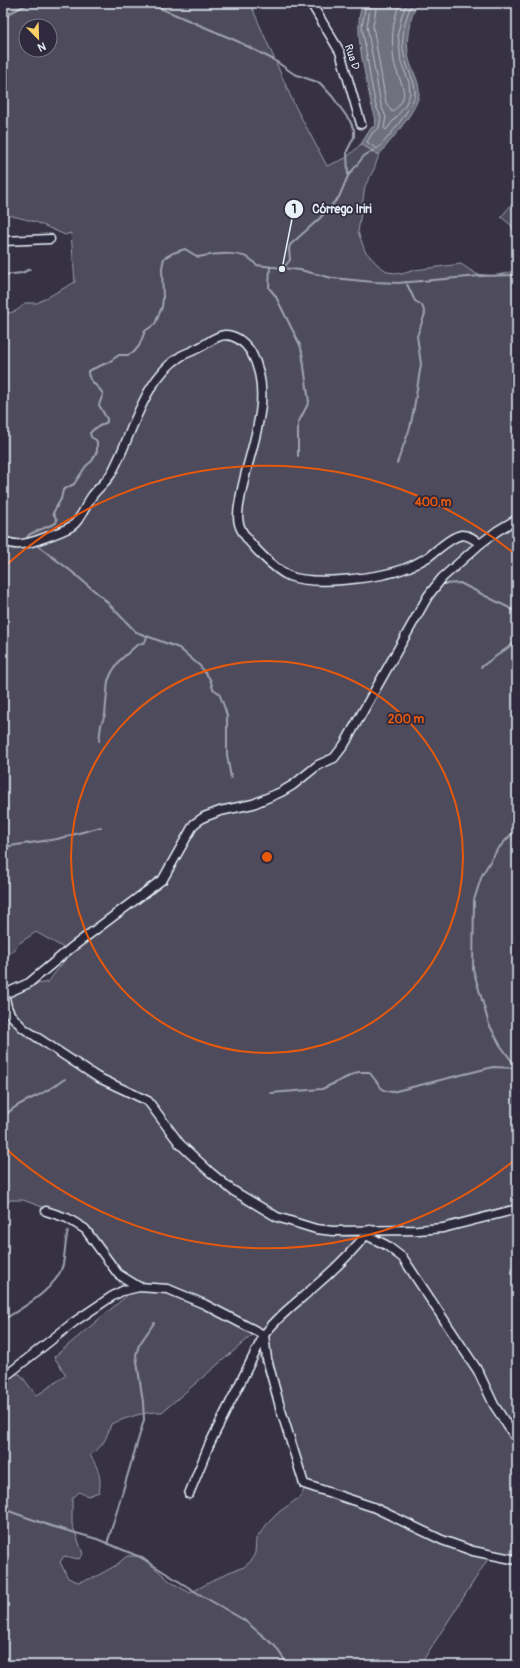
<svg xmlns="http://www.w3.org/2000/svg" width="520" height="1668" font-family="Pangolin,sans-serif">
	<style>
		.green { fill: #4d4b5c; stroke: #9a9eaa; fill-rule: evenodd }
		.water { fill: #70717f; stroke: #a0a4af }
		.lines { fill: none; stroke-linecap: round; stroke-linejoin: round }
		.shore { stroke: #b8bec8; stroke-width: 1 }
		.stream { stroke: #a0a4af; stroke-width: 2 }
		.minor-casing { stroke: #e8f1f8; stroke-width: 11 }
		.minor { stroke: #2f2a3d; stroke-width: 8 }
		.ring { fill: none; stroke: #e8590c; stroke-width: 2 }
		.labels { text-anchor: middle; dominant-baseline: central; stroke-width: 3.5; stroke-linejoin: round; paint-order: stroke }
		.street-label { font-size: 11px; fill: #e8f1f8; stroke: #2f2a3d }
		.centre { fill: #e8590c; stroke: #2f2a3d; stroke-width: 2 }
		.ring-label { font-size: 12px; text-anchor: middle; font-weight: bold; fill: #e8590c; stroke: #2f2a3d; stroke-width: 3.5; stroke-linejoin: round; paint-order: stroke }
		.leader { fill: none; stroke: #e8f1f8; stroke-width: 1.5 }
		.callout-dot { fill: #e8f1f8; stroke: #2f2a3d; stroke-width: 1.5 }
		.mark-label { font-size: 12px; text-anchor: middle; font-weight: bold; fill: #111 }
		.callout-label { font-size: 12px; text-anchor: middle; font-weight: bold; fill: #e8f1f8; stroke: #2f2a3d; stroke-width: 3.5; stroke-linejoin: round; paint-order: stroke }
	</style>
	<rect width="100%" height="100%" fill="#363244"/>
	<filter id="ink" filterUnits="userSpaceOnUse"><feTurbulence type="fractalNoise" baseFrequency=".025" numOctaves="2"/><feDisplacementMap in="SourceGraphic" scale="8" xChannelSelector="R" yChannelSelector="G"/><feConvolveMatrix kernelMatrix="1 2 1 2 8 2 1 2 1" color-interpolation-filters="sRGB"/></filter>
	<g filter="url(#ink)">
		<path class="green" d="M3,3H250L294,104L327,166L346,158L361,144L379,155L374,169L365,186L358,232L365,251L377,264L388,272L402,274L415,270L461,264L476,274L495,276L517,270V1565L488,1559L420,1665H3V1377L9,1374H20L36,1395L42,1392L66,1375L54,1357L130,1293L122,1286L91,1238L72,1218L23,1200H10L3,1210V994L26,986L48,982L71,952L36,932L18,944L3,962V313C14,313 18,311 25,303H37L75,282L71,233L65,235L36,222L9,215L3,207ZM26,26H50V50H26ZM256,1332L259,1353L286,1437L306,1486L300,1497L279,1512L267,1524L256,1539L255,1553L251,1561L244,1567L229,1572L190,1593L171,1582L141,1556H127L115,1566L93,1578L78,1582L68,1578L60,1562L64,1556L79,1559L83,1554L72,1524V1499L79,1492L88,1496L99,1492C102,1476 98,1468 90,1455C103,1446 106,1440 111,1424C126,1418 145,1411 162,1412Z
			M517,198V237L511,225L501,217Z"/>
		<path class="water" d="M363,3H417C409,22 405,39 409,59C412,71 420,81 419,94C418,110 389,142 379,155L361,144L371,128L375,126C377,117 373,112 371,103C366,76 352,28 363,3Z"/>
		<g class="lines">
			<path class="shore" d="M366,3L362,26L371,82L376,106L381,117L379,128L373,132L367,142L377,149C386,142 414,105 415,94C416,83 409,73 406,62C399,43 404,21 412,3
				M371,3L367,26L381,105L386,117L384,128L386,130L405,106L410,94L409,82L401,62L398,33L402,15L407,3
				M377,3L373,26L386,103L392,112C415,94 397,81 394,61C391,41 392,22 400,3"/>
			<path class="stream" d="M148,3L237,41L274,60L294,74L320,83L332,96L350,121L354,130V137L347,151L348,175
				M3,20L10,13L30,3
				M270,267L269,288L275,295L300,345L302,352L309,402L298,423V456
				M283,269L290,260L289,249L290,245L319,219L339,197L348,176L364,156L374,150
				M3,275L22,273L30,269
				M397,463L410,428L414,408L421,364L417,336L425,314L422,305L415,301L406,282
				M3,534L14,541
				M25,540L30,534L56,523L57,520L53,513L61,499L63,490L74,484L86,466L92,461L97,451V442L96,440L91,437L90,433L94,429L107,422V419L99,405L103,394C99,386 87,381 88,371L109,362L119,355H128L134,352L139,346L145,331L155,324L162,307L163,298L162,268L164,258L173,253L185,249L198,257C215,254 246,249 256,265L300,270L332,278L374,282L398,283L480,276L517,275
				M34,543L71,571L103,598L136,632L179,648L200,666L210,679L213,689L219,693L225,709L227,716V755L231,778
				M443,584L460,583L517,612
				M481,667L517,641
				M99,741L101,725L105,715L108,681L112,672L119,661L137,645L145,642L147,637
				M517,828L497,850L482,875L474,900L473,969L489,1024L500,1045L517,1068
				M3,847L57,839L101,827
				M271,1093L322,1089L358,1072H369L383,1090L392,1092L493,1067L517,1068
				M3,1119C13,1104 31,1100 46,1091C52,1088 58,1083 65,1079
				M3,1320C22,1308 58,1288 63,1264C65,1253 65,1242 68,1231
				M515,1458L517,1465
				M3,1509L51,1526L97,1539L140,1557L199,1594L244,1620L275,1646L288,1665
				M107,1544L144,1420L143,1402L136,1355L139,1345L154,1323"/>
			<g class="minor-casing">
				<path id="minor" d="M311,3L340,52L361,124
					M3,241L50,239
					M3,540C14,547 26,544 38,540C49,536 62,532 72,526C81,520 86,504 92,496C98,488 106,482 111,474C132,437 142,380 181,356C186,353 191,352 196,349C206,345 214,336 225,335C237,335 245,343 251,352C277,399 247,452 240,500C238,510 236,521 242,531C250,545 275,570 289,576C314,586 381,578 406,568C413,566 421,561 428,557C438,550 450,537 462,535C470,535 475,540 480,544
					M3,992H9L29,983L71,948L163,879L194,824L204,817L220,811L253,804L281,792L293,785L318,765L334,758L344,745L428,596L442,578L480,544L497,531L517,519
					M4,992L7,1007L10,1014L23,1028L97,1077L148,1101L180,1144L210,1172L232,1190L277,1217L316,1229L333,1231L418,1230L443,1228L517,1209
					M46,1211L67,1218L85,1229L118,1274L139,1287
					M366,1235L386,1245L403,1258L478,1371L494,1405L517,1440
					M3,1378L74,1322L111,1297L122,1291L139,1287L168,1289L204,1304L264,1335L267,1359L280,1407L304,1484L373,1507L442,1540L473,1551L517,1560
					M189,1494L209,1445L264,1335C278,1316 296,1303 313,1288C334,1270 353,1251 370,1230"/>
			</g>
			<use href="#minor" class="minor"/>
		</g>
	</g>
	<g class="ring">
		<circle cx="267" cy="857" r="196"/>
		<path d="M516 1159A392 392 0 0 1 5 1148M5 566A392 392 0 0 1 516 555"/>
	</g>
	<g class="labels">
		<g class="street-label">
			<text transform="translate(352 57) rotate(71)">Rua D</text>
		</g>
	</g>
	<circle cx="267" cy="857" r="6" class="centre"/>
	<g class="ring-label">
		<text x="433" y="506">400 m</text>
		<text x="406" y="723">200 m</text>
	</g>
	<path class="leader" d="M282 269L294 209"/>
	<g class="callout-dot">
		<circle cx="282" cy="269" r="4"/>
		<circle cx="294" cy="209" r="10"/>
	</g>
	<g class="mark-label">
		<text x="294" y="213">1</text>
	</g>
	<g class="callout-label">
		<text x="342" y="213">Córrego Iriri</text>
	</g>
	<rect width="520" height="1668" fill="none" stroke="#2f2a3d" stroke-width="16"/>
	<rect x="8" y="8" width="504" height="1652" fill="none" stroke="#e8f1f8" stroke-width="1.5" filter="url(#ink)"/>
	<g transform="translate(38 38) rotate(157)"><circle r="19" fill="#2f2a3d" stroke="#797a88"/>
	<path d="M0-3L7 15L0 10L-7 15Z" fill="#ffd166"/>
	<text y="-6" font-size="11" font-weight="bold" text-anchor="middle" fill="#e8f1f8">N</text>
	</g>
</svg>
